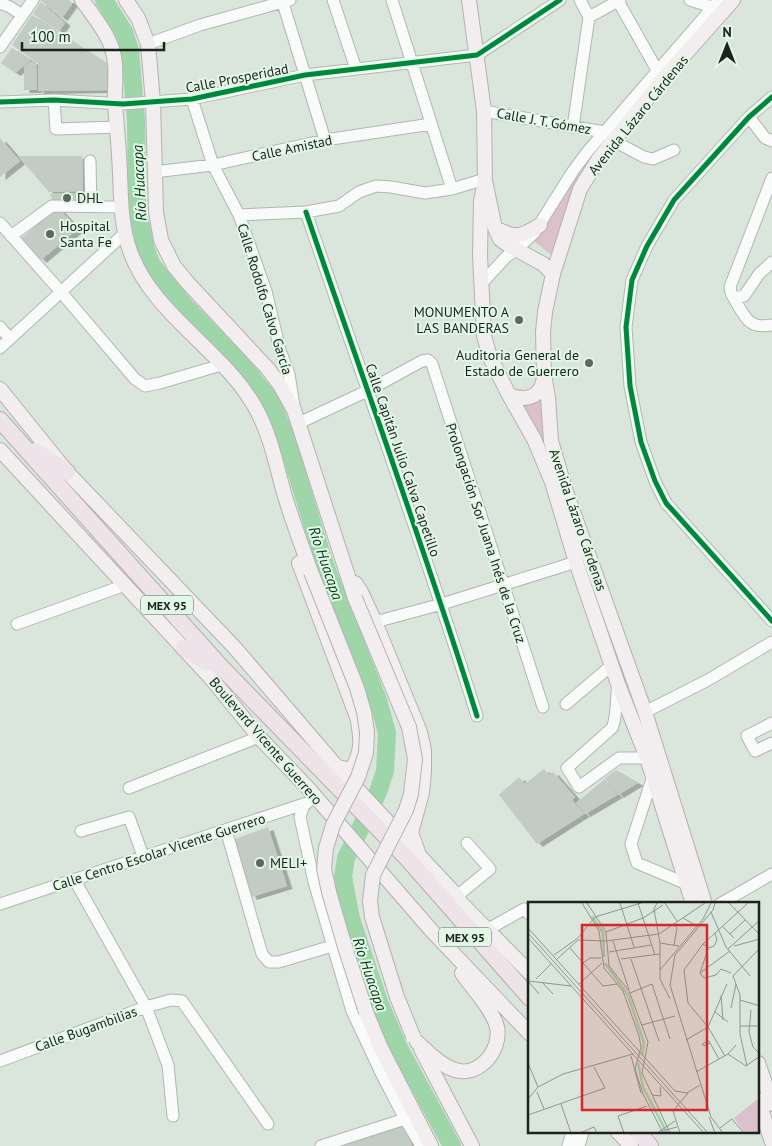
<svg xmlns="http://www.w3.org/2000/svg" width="772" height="1146" font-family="'PT Sans',sans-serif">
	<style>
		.green { fill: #dbc1cc }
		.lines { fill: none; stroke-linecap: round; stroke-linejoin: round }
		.river { stroke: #9ed5a9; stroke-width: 18 }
		.building { fill: #c2cbc4; filter: url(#shadow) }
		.minor-casing { stroke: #afb8b1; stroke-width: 13 }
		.major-casing { stroke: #b6b0b1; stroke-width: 16 }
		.highway-casing { stroke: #b6b0b1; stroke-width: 18 }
		.minor { stroke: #f9fbfa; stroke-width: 11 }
		.major { stroke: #f2edef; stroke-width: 14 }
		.highway { stroke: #ede3e8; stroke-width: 16 }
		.major-bridge-casing { stroke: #b6b0b1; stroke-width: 16; stroke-linecap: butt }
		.major-bridge { stroke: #f2edef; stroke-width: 14 }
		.cycleway-casing { stroke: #e2f7e5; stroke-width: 8 }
		.cycleway { stroke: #00873e; stroke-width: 5 }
		.poi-dot { fill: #5e6760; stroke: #e2f7e5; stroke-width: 2 }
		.labels { text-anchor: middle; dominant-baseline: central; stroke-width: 4; stroke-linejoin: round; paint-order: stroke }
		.shield { fill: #e2f7e5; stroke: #576359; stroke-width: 1 }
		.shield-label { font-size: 12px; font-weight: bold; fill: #1c231d }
		.street-label { font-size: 14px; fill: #1c231d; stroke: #e2f7e5 }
		.poi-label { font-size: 14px; fill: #1c231d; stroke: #e2f7e5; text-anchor: start }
		.water-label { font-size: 15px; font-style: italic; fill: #023b16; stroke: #e2f7e5 }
		.inset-river { fill: none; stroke: #9ed5a9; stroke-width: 2.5 }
		.inset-road { fill: none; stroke: #8e9790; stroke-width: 1 }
		.view { fill: #d62828; fill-opacity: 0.15; stroke: #d62828; stroke-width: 2.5 }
		.inset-edge { fill: none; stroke: #1c231d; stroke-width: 2.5 }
	</style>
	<defs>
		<filter id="shadow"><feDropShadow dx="5.5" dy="3" stdDeviation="0" flood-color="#0004"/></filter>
	</defs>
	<rect width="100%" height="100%" fill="#dae5dc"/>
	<path class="green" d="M591,156L579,174L553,255L546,251L533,240L569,181Z
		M542,394L675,824L519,402Z"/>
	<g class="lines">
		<path class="river" d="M104,0L124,32L130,50L136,120L137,209L146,250L152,265L165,282L185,306L241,364L271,401L285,435L325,565L378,700L387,733L385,771L378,792L346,858L343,877L351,919L379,1002L398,1046L452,1146"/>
	</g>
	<path class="building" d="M40,0H69L72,4L62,18Z
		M41,2L65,23L59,31L33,14Z
		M32,15L110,66L111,90L38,91V63L12,45Z
		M12,48L31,60L15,73L1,63Z
		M32,61L36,64L37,90H24V67Z
		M0,138L20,161L0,177Z
		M18,156H82L83,191L49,192Z
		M83,193L82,203L54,204L50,194Z
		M57,207L78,229L41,260L22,238Z
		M544,769L549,775L553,772L575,797L572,800L584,814L537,844L499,795L519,777L525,784Z
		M616,770L638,783L618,795L605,778Z
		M605,779L617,795L585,814L576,803Z
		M268,827L287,886L251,897L233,840Z
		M402,1121L412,1146H343Z"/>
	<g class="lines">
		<g class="minor-casing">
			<path id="minor" d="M282,0L325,140
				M333,0L356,69
				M392,0L452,189
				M690,0L712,7
				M618,1L657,70
				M0,3L10,7L22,15
				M589,17L620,0
				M148,44L200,25L290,0
				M0,47L33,0
				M772,97L749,117L674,200L647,246L632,280L626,327L630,386L641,442L655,481L666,503L772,621
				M192,99L213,165L239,215L266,291L280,350L289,374L294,406
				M54,100L56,129L118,127
				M0,102L54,100L123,104L192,99L305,75L477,55L560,0
				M484,111L604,132
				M749,117L765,138L772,141
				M573,127L589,17L580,0
				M614,141L644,157L653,159L674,150
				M90,161L91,206
				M154,172L213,165L325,140L431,124
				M772,178L730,287C730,294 733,296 736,302C746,319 750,329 772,325
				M306,212C363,380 424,546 477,716
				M239,215L306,212L339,206L359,192L376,186L391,187L425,193L452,189L485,179
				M0,223L61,292L135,379L145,386L160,383L221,365
				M11,236L52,206L122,207
				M482,283L506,257L517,249L534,233L573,171L588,151L719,0
				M734,298L744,296L759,274L772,262
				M0,327L10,339
				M0,348L125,233
				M299,423L367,391L422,361L428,360L432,364L543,707
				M375,622L442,604L576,562
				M17,624L125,585
				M618,684C616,696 617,719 612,728L567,768L579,787L619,758H647
				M566,704L612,665
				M645,712L708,680L772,642
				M772,723L747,736L755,751L772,743
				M653,776L631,844L637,863L687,884
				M129,788L259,737
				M304,805L300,817L314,882L352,1011L382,1075L405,1119L421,1146
				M226,830L262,954L269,962H279L332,946
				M81,831L129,817L143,856
				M74,879L146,1007L168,1065L173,1116
				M457,896L490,869L467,843
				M0,904L307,803
				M720,904L772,874
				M487,930L524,909L530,915
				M0,1061L146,1007L171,1000L182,1001L268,1124
				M321,1146L405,1119
				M568,1146L572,1132
				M579,1146L583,1132"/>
		</g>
		<g class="major-casing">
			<path id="major" d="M82,0C91,13 103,27 109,41C119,62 114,83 115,105C117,127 119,150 120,173C121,199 121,226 130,251C152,314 223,350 255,407C270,433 276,464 284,493C292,520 302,546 311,572
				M126,0L138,18L148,44L153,102L156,212L161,240L174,266L187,282L268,369L280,385L294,410L355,598
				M469,0L484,111L485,181L495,228L500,239L508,245L543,264L553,274
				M485,181L481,201L480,255L484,336L490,357L509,395L534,439L552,482L576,562L618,684L647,758L693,904
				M495,228C515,239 521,237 540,225
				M0,389L67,472L235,648L343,774L457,896L461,903L530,973
				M509,395C526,402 542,397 544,377
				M0,450L210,677L259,737L307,787L431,930L530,1034
				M299,563L357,717C361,735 363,753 352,768L346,769L338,767
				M355,583L361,592L375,622L420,732L424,750V771L422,793L411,833L418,852
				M705,904L645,712L566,492L551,441L548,398L544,374L543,332L545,312L553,274L580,189L598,160L663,79L733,0
				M366,1012L380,1046L431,1146
				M417,1042C427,1051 438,1063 450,1068C476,1081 502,1052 497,1027C493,1010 472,988 462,973
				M421,1049L472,1146
				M758,1063L772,1104
				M758,1100L772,1142
				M618,1132L631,1146"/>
		</g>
		<g class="highway-casing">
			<path id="highway" d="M0,420L221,667L406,857L530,998
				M35,451L67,472
				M184,648L206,662
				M638,1132L650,1146"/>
		</g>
		<use href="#minor" class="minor"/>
		<use href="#major" class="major"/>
		<use href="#highway" class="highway"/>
		<g class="major-bridge-casing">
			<path id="major-bridge" d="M311,572L357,688L364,712L367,732L366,753L358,777L333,825L326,848L324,869L329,892L345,947L366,1012
				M355,598L409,727L415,759L411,794L406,810L373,875L370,901L372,917L397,997L413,1036"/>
		</g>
		<use href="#major-bridge" class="major-bridge"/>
		<g class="cycleway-casing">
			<path id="cycleway" d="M772,97L749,117L674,200L647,246L632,280L626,327L630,386L641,442L655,481L666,503L772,621
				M0,102L54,100L123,104L192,99L305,75L477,55L560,0
				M306,212C363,380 424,546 477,716"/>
		</g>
		<use href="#cycleway" class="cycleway"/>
	</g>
	<g class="poi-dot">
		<circle cx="67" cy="198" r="5"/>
		<circle cx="50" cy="234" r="5"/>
		<circle cx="519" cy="320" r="5"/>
		<circle cx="589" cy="363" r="5"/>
		<circle cx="260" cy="863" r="5"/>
	</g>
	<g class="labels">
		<g class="shield">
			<rect x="141" y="595.5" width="52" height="19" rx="4"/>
			<rect x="439" y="927.5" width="52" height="19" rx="4"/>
		</g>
		<g class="shield-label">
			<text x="167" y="605">MEX 95</text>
			<text x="465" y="937">MEX 95</text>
		</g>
		<g class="street-label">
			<text transform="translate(237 78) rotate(-11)">Calle Prosperidad</text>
			<text transform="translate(638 115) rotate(-51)">Avenida Lázaro Cárdenas</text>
			<text transform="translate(544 121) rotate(10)">Calle J. T. Gómez</text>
			<text transform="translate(292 148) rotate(-12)">Calle Amistad</text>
			<text transform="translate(265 299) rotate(73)">Calle Rodolfo Calvo García</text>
			<text transform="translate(403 460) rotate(71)">Calle Capitán Julio Calva Capetillo</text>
			<text transform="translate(578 520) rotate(71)">Avenida Lázaro Cárdenas</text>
			<text transform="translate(486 533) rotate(72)">Prolongación Sor Juana Inés de la Cruz</text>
			<text transform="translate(266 741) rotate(49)">Boulevard Vicente Guerrero</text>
			<text transform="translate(159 852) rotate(-18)">Calle Centro Escolar Vicente Guerrero</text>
			<text transform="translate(86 1029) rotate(-20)">Calle Bugambilias</text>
		</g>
		<g class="poi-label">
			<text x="77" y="198">DHL</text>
			<text x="60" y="226">Hospital<tspan x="60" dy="16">Santa Fe</tspan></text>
			<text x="509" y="312" text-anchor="end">MONUMENTO A<tspan x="509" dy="16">LAS BANDERAS</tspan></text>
			<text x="579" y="355" text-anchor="end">Auditoria General de<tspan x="579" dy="16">Estado de Guerrero</tspan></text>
			<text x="270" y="863">MELI+</text>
		</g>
		<g class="water-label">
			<text transform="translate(139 183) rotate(-93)">Río Huacapa</text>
			<text transform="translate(326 563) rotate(71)">Río Huacapa</text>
			<text transform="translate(370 974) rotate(71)">Río Huacapa</text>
		</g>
	</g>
	<g transform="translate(528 902)">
		<rect width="231" height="231" fill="#dae5dc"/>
		<path d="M231,196V231H217L206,216Z" fill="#dbc1cc"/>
		<path class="inset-river" d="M64,14L75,31L76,55M77,61L100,93L116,141L114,153M110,161L115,185L139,231"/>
		<path class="inset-road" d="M54,1L71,29L76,66L95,89L111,134L113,145L107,167L115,192L135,231M59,1L78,30L81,64L101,89L120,140L114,171L142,231M92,1L106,45M110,1L127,53M129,1L126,7L132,41V77L142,97M137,1L149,19M187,1L185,8L147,53L142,83L183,215L195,231M201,1L232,33M183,10L198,45L222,74M155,16L169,24M194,24L206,36M0,26L147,189L159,191L172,183M78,30L115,16L135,3M0,31L180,231M202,32L217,18M0,36L176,231M85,39L101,88M132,41L151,44M175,42L181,46L186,44L189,38L187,31M146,43L149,26L146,21M206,44L232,37M42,46L75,84L89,82M200,47L232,18M81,50L123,43M26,53L50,36L67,15L113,1M29,57L50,38L78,39L131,32L177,1M93,57L132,52M103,57L131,139M55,61L62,56H73M132,68L175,17L183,1M172,71L176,76L188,73L193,67L203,71M172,71L202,49M172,71L180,47M8,77L23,62M0,79L43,84M0,79L11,92M14,80L25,92M51,82L74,61M102,91L124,82L142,137M193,93L195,118M212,98L232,104M203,106L208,82M223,108L221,130L225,145L232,152M187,110L200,120M114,123L147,114M212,124H232M158,138L180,125L199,82M182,141L176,144L174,142L181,139L191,157M200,152L218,164L232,154M103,154L113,191M197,154L180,125L160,101L156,68L175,42L220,1M0,161L10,185M219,164L212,132V93L205,74L232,46M168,170L200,152L208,143M9,190L16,207M124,193L133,194L132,185M0,197L10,185L35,172L105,152M33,202L43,231M0,213L77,186L66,165M181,215L187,231M192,226L204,217L216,231M134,229L149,225M52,231L66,225L69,231M96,231L90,214L119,204M129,231L147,219M152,231L145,209L160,191"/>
		<path class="view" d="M54,23H179V208H54Z"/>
		<rect width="231" height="231" class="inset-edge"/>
	</g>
	<g transform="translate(727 45)" stroke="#e2f7e5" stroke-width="4" paint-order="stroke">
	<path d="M0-4L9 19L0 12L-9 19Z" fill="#1c231d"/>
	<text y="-8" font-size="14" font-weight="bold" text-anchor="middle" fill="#1c231d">N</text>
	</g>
	<path d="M22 42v8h142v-8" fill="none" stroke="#1c231d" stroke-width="2.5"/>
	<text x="30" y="42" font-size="15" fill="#1c231d" stroke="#e2f7e5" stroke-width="4" paint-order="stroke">100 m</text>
</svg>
